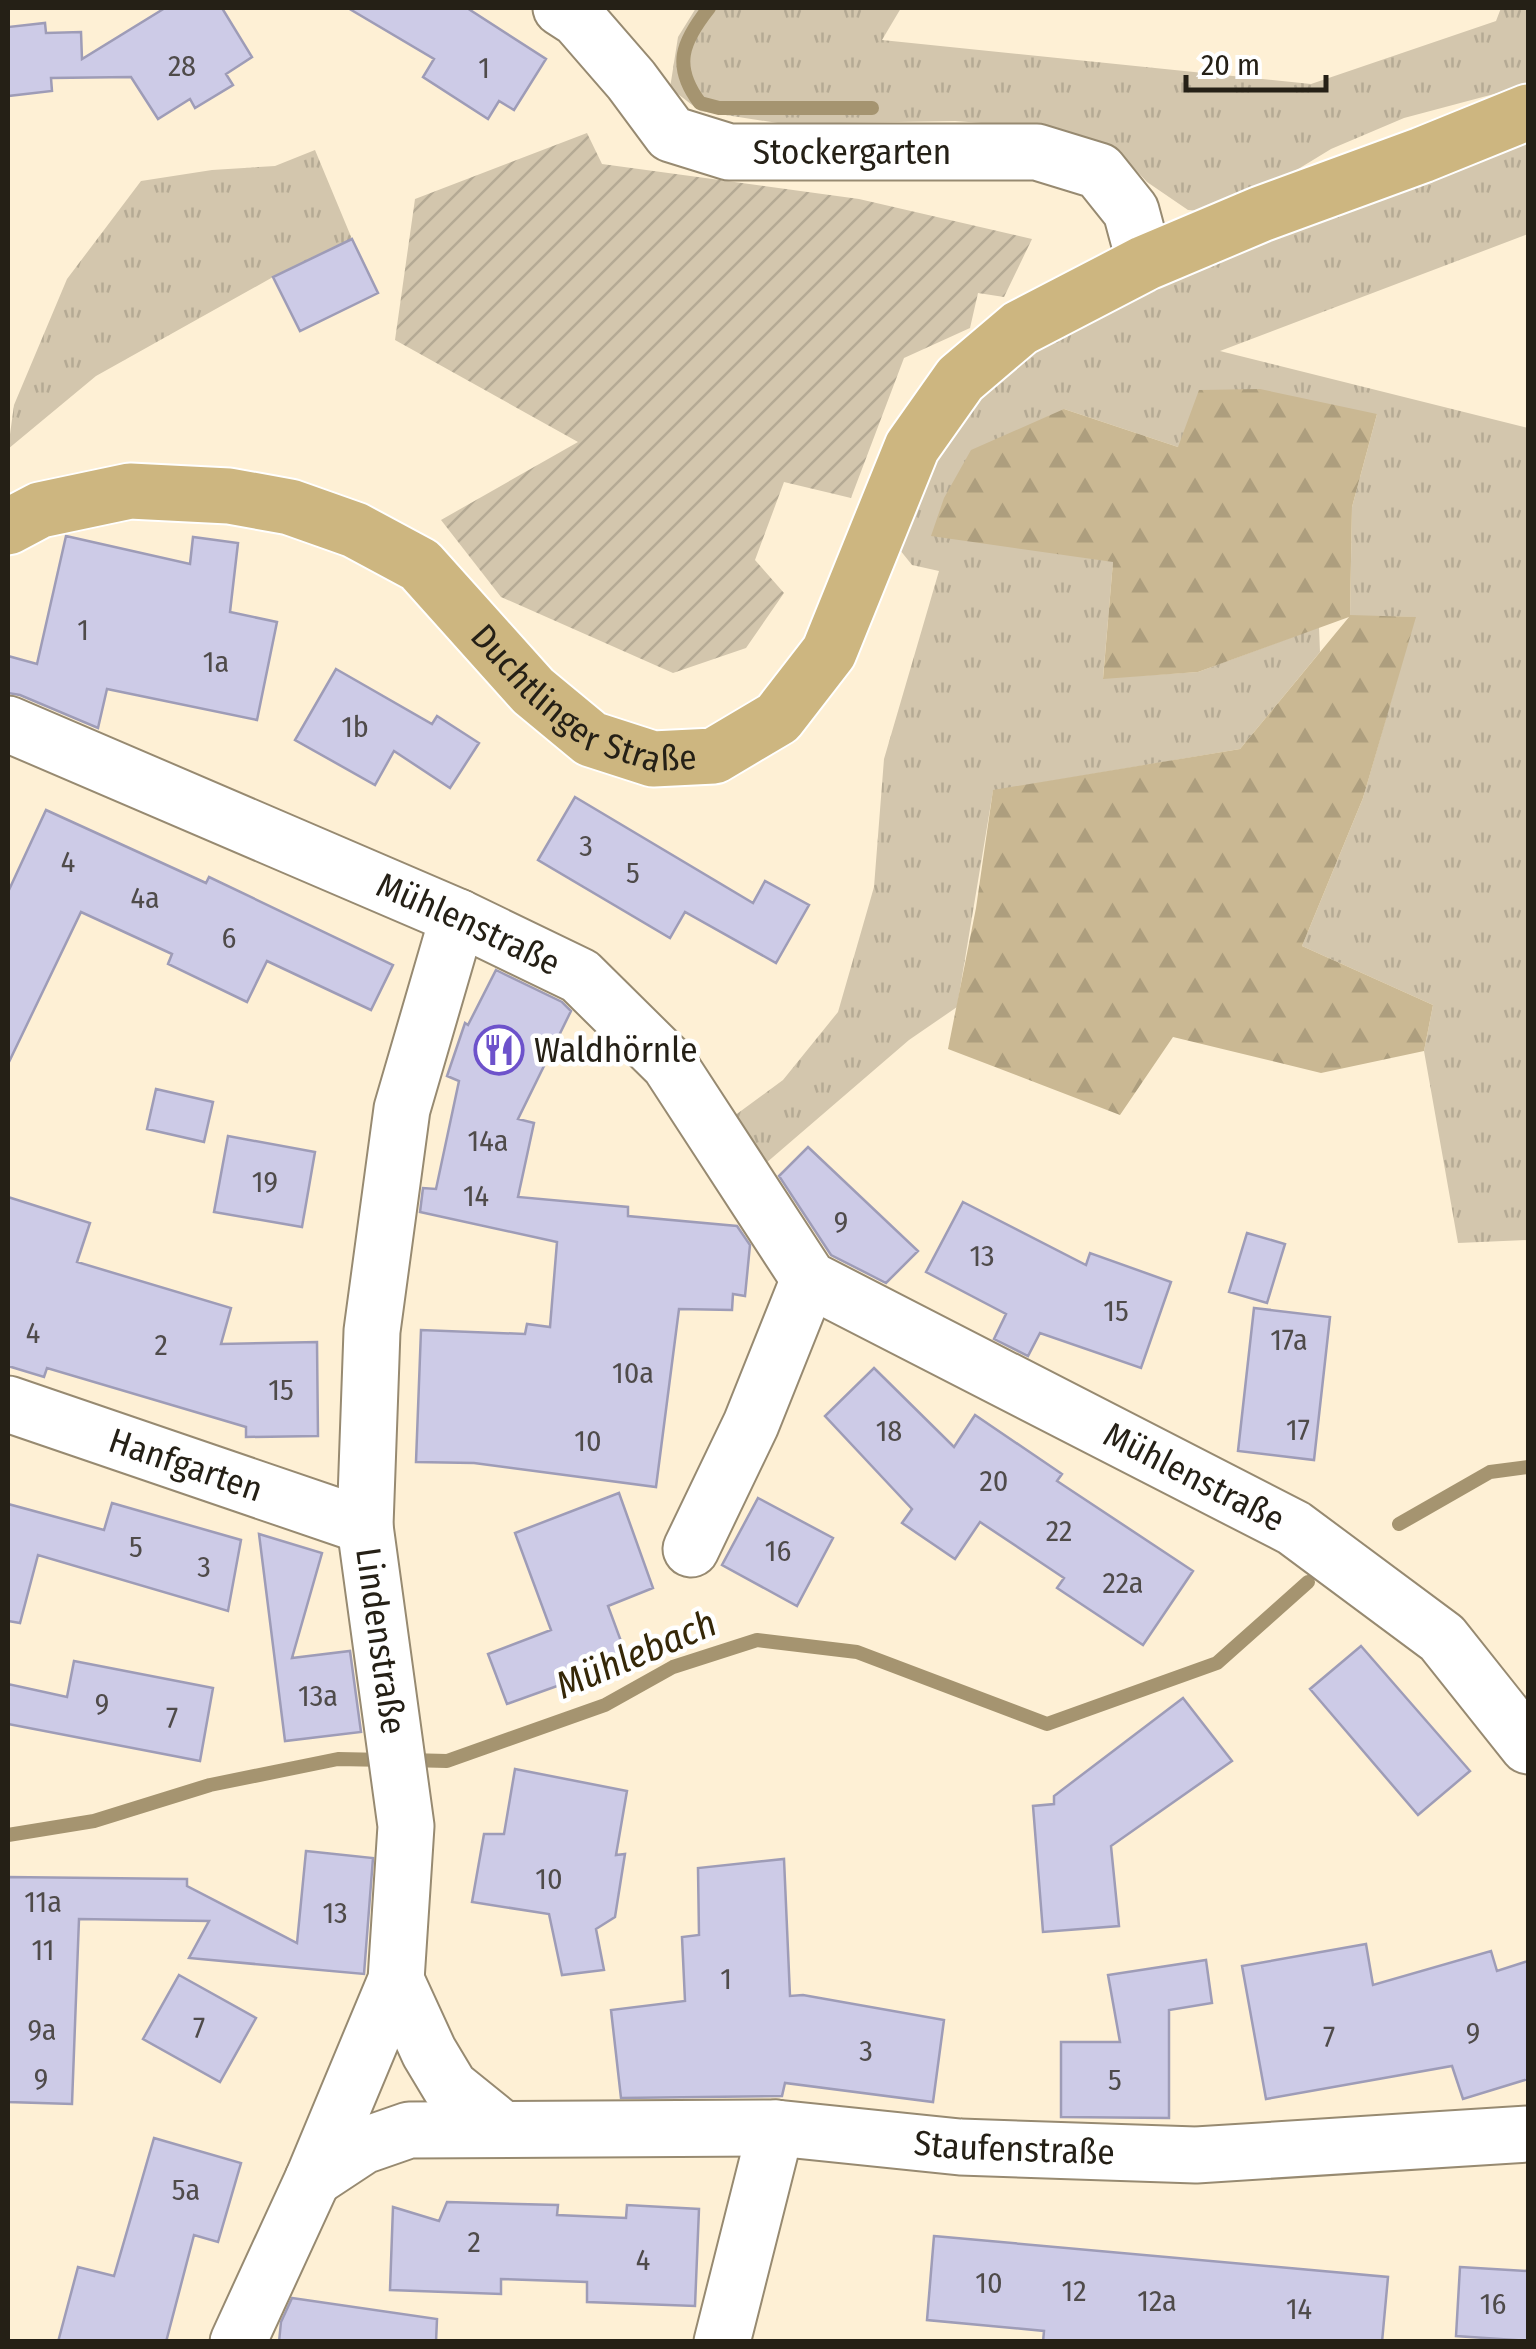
<svg xmlns="http://www.w3.org/2000/svg" width="1536" height="2349" font-family="'Fira Sans Condensed',sans-serif">
	<style>
		.grass { fill: url(#grass-tufts) }
		.forest { fill: url(#forest-firs) }
		.garden { fill: url(#garden-furrows) }
		.lines { fill: none; stroke-linecap: round; stroke-linejoin: round }
		.stream { stroke: #a59470; stroke-width: 14 }
		.building { fill: #cdcbe7; stroke: #9e9cb7; stroke-width: 2.5 }
		.minor-casing { stroke: #978a71; stroke-width: 59 }
		.major-casing { stroke: #fff; stroke-width: 59 }
		.minor { stroke: #fff; stroke-width: 55 }
		.major { stroke: #cdb680; stroke-width: 55 }
		.labels { text-anchor: middle; dominant-baseline: central; stroke-width: 9; stroke-linejoin: round; paint-order: stroke }
		.number-label { font-size: 30px; fill: #4f4b4a }
		.street-label { font-size: 35px; fill: #252016; stroke: #fff }
		.poi-label { font-size: 35px; fill: #252016; stroke: #fff; text-anchor: start }
		.water-label { font-size: 38px; font-style: italic; fill: #352707; stroke: #fff }
	</style>
	<defs>
		<pattern id="grass-tufts" width="24" height="20" patternUnits="userSpaceOnUse" patternTransform="scale(2.5)"><rect width="24" height="20" fill="#d3c6ad"/><path d="M3 7l-1-3M5 7V3M7 7l1-3M15 17l-1-3M17 17v-4M19 17l1-3" fill="none" stroke="#b5aa94"/></pattern>
		<pattern id="forest-firs" width="22" height="20" patternUnits="userSpaceOnUse" patternTransform="scale(2.5)"><rect width="22" height="20" fill="#cab893"/><path d="M5 1l3.5 6h-7zM16 11l3.5 6h-7z" fill="#ad9e7e"/></pattern>
		<pattern id="garden-furrows" width="10" height="10" patternUnits="userSpaceOnUse" patternTransform="scale(2.5)"><rect width="10" height="10" fill="#d3c6ad"/><path d="M-1 1l2-2M0 10L10 0M9 11l2-2" fill="none" stroke="#b5aa94"/></pattern>
	</defs>
	<rect width="100%" height="100%" fill="#fef0d5"/>
	<path class="grass" d="M696,8H901L882,40L1311,84L1496,21L1501,8H1528V85L1404,118L1331,149L1226,213L1188,210L1147,182L1118,151L1061,129L955,121L784,124L700,111L670,88L678,37Z
		M1528,112V234L1220,351L1528,428V1240L1458,1243L1424,1051L1433,1005L1302,946L1363,798L1415,617L1350,616L1352,507L1377,414L1178,447L1064,409L1113,562L1103,678L1198,672L1319,627L1320,652L1240,749L993,791L957,1007L909,1040L745,1181L715,1130L783,1080L838,1012L874,887L884,759L939,571L912,565L876,520L960,379Z
		M315,150L352,239L273,277L96,376L8,449L14,405L67,279L141,181L212,170L275,166Z"/>
	<path class="forest" d="M1260,389L1377,414L1352,507L1350,615L1416,617L1363,798L1302,946L1433,1005L1424,1051L1321,1073L1173,1037L1120,1115L948,1049L976,908L993,790L1240,749L1349,617L1198,672L1103,679L1113,562L931,536L944,498L971,450L1064,409L1178,447L1199,390Z"/>
	<path class="garden" d="M587,133L602,164L859,199L1032,239L1004,297L978,293L970,328L904,358L851,498L784,482L755,560L784,593L746,648L673,673L501,597L441,520L578,442L395,340L415,199Z"/>
	<g class="lines">
		<path class="stream" d="M709,8C682,42 672,66 700,103L719,108H872
			M1399,1524L1490,1472L1528,1467
			M408,1760L447,1761L605,1705L673,1667L757,1640L857,1652L1047,1724L1217,1663L1308,1582
			M8,1835L94,1821L210,1785L338,1759L386,1760"/>
	</g>
	<path class="building" d="M165,8H222L252,57L226,74L233,85L195,108L190,99L158,119L131,77L51,78L52,91L8,96V27L45,23L46,33L81,32L82,59Z
		M348,8H467L546,59L514,110L499,101L488,119L423,77L434,59Z
		M352,239L378,293L300,331L273,277Z
		M66,536L190,564L193,537L238,543L230,612L277,622L257,720L107,689L98,728L20,695L8,693V656L37,664Z
		M336,669L432,724L437,716L479,743L450,788L394,751L375,785L295,740Z
		M575,797L753,903L765,881L809,905L776,963L685,912L670,938L538,860Z
		M46,810L206,883L209,877L393,965L371,1010L267,961L247,1002L168,964L172,954L81,912L8,1064V892Z
		M496,970L562,1002L571,1011L518,1119L534,1123L518,1197L628,1207V1216L737,1226L750,1245L745,1296L733,1294L732,1310L679,1309L656,1487L474,1463L416,1462L421,1330L525,1334L527,1324L550,1327L557,1242L420,1212L423,1188L436,1189L459,1081L447,1076L465,1023L468,1025Z
		M156,1089L213,1102L204,1142L147,1129Z
		M228,1136L315,1152L302,1227L214,1212Z
		M808,1147L918,1251L886,1283L831,1255L779,1176Z
		M8,1197L90,1223L77,1262L231,1308L221,1344L317,1342L318,1436L246,1437V1427L47,1368L44,1377L8,1366Z
		M963,1202L1086,1265L1090,1253L1171,1282L1141,1368L1040,1333L1028,1356L994,1339L1006,1314L926,1272Z
		M1247,1233L1285,1244L1267,1303L1229,1292Z
		M1254,1308L1330,1317L1314,1460L1238,1451Z
		M874,1368L954,1447L975,1415L1062,1474L1057,1481L1193,1571L1143,1645L1057,1588L1064,1578L980,1522L955,1559L902,1523L912,1509L825,1416Z
		M619,1493L653,1588L608,1606L625,1652L557,1678L560,1685L507,1704L488,1654L551,1630L515,1533Z
		M758,1498L833,1538L797,1606L722,1565Z
		M112,1503L241,1540L228,1611L38,1555L20,1623L8,1621V1504L104,1530Z
		M259,1534L322,1553L292,1658L350,1651L361,1732L285,1741Z
		M1361,1646L1470,1771L1418,1815L1310,1689Z
		M74,1661L213,1688L200,1761L8,1724V1684L67,1697Z
		M1183,1698L1232,1761L1111,1846L1119,1926L1043,1932L1033,1806L1054,1804V1796Z
		M515,1769L627,1791L616,1855L625,1854L615,1917L596,1929L604,1970L562,1975L549,1914L472,1902L484,1834H504Z
		M306,1851L373,1858L364,1974L189,1958L209,1921L79,1919L72,2104L8,2102V1877L187,1879V1886L297,1943Z
		M784,1859L790,1996L803,1995L944,2020L933,2102L785,2083L782,2096L621,2098L611,2010L685,2001L682,1937L699,1935L698,1868Z
		M1366,1944L1373,1985L1491,1951L1497,1971L1528,1961V2079L1463,2099L1452,2066L1266,2099L1242,1966Z
		M1206,1960L1212,2003L1169,2010V2118L1061,2117V2042H1120L1108,1975Z
		M179,1975L256,2018L220,2082L143,2039Z
		M154,2138L241,2163L218,2242L194,2235L166,2342H58L78,2267L114,2276Z
		M447,2202L558,2205L557,2215L626,2218L627,2205L699,2209L695,2306L587,2302V2282L501,2279V2294L390,2290L393,2207L439,2221Z
		M934,2236L1388,2277L1382,2342H1043L1044,2331L927,2320Z
		M1460,2267L1528,2271V2341L1456,2336Z
		M292,2298L437,2319L436,2342H279L281,2322Z"/>
	<g class="lines">
		<g class="minor-casing">
			<g id="minor">
				<path id="s1" d="M561,8L578,19L631,80L671,134L729,152H1037L1099,171L1131,211L1145,263"/>
				<path id="s2" d="M8,724L458,917L580,976L669,1064L809,1279L1294,1528L1442,1638L1528,1746"/>
				<path id="s3" d="M8,1404L365,1526"/>
				<path d="M691,1549L751,1424L809,1279"/>
				<path d="M396,1980L429,2052L450,2087L502,2129"/>
				<path id="s4" d="M313,2179L363,2146L409,2130L776,2128L960,2147L1196,2155L1528,2134"/>
				<path d="M238,2342L313,2179L396,1980L406,1826L365,1526L372,1331L402,1109L458,917"/>
				<path d="M722,2342L776,2128"/>
			</g>
		</g>
		<g class="major-casing">
			<g id="major">
				<path id="s5" d="M8,527L40,510L130,491L229,496L290,507L355,530L420,565L533,691L591,739L653,759L714,756L778,718L829,652L912,447L960,379L1020,328L1145,263L1261,214L1422,155L1528,112"/>
			</g>
		</g>
		<use href="#minor" class="minor"/>
		<use href="#major" class="major"/>
	</g>
	<defs>
		<g id="restaurant-ring" transform="scale(2.5)"><circle r="9.5" fill="#fff" stroke="#6d52cb" stroke-width="1.5"/><path d="M-5-6h1v4h1v-4h1v4h1v-4h1v5L-1.5 .5V6h-2V.5L-5-1ZM5-6V6H3V1.5H1.5Q1.5-4 5-6Z" fill="#6d52cb"/></g>
	</defs>
	<g fill-rule="evenodd">
		<use href="#restaurant-ring" x="499" y="1050"/>
	</g>
	<g class="labels">
		<g class="number-label">
			<text x="182" y="66">28</text>
			<text x="484" y="68">1</text>
			<text x="83" y="630">1</text>
			<text x="216" y="662">1a</text>
			<text x="355" y="727">1b</text>
			<text x="586" y="846">3</text>
			<text x="68" y="862">4</text>
			<text x="633" y="873">5</text>
			<text x="145" y="898">4a</text>
			<text x="229" y="938">6</text>
			<text x="488" y="1141">14a</text>
			<text x="265" y="1182">19</text>
			<text x="476" y="1196">14</text>
			<text x="841" y="1222">9</text>
			<text x="982" y="1256">13</text>
			<text x="1116" y="1311">15</text>
			<text x="33" y="1333">4</text>
			<text x="1289" y="1340">17a</text>
			<text x="161" y="1345">2</text>
			<text x="633" y="1373">10a</text>
			<text x="281" y="1390">15</text>
			<text x="1298" y="1430">17</text>
			<text x="889" y="1431">18</text>
			<text x="588" y="1441">10</text>
			<text x="994" y="1481">20</text>
			<text x="1059" y="1531">22</text>
			<text x="136" y="1547">5</text>
			<text x="778" y="1551">16</text>
			<text x="204" y="1567">3</text>
			<text x="1123" y="1583">22a</text>
			<text x="318" y="1696">13a</text>
			<text x="102" y="1704">9</text>
			<text x="172" y="1718">7</text>
			<text x="549" y="1879">10</text>
			<text x="43" y="1902">11a</text>
			<text x="335" y="1913">13</text>
			<text x="43" y="1950">11</text>
			<text x="726" y="1979">1</text>
			<text x="199" y="2028">7</text>
			<text x="42" y="2030">9a</text>
			<text x="1473" y="2033">9</text>
			<text x="1329" y="2037">7</text>
			<text x="866" y="2051">3</text>
			<text x="41" y="2079">9</text>
			<text x="1115" y="2080">5</text>
			<text x="186" y="2190">5a</text>
			<text x="474" y="2242">2</text>
			<text x="643" y="2260">4</text>
			<text x="989" y="2283">10</text>
			<text x="1074" y="2291">12</text>
			<text x="1157" y="2301">12a</text>
			<text x="1493" y="2304">16</text>
			<text x="1299" y="2309">14</text>
		</g>
		<g class="street-label">
			<text stroke="none"><textPath href="#s1" startOffset="352">Stockergarten</textPath></text>
			<text stroke="none"><textPath href="#s5" startOffset="652">Duchtlinger Straße</textPath></text>
			<text stroke="none"><textPath href="#s2" startOffset="502">Mühlenstraße</textPath></text>
			<text stroke="none"><textPath href="#s3" startOffset="188">Hanfgarten</textPath></text>
			<text stroke="none"><textPath href="#s2" startOffset="1440">Mühlenstraße</textPath></text>
			<text transform="translate(381 1641) rotate(82)">Lindenstraße</text>
			<text stroke="none"><textPath href="#s4" startOffset="715">Staufenstraße</textPath></text>
		</g>
		<g class="poi-label">
			<text x="534" y="1050">Waldhörnle</text>
		</g>
		<g class="water-label">
			<text transform="translate(636 1654) rotate(-23)">Mühlebach</text>
		</g>
	</g>
	<rect width="1536" height="2349" fill="none" stroke="#252016" stroke-width="20"/>
	<path d="M1186 75v15h140v-15" fill="none" stroke="#252016" stroke-width="5"/>
	<text x="1201" y="75" font-size="30" fill="#252016" stroke="#ffffff" stroke-width="8" paint-order="stroke">20 m</text>
</svg>
